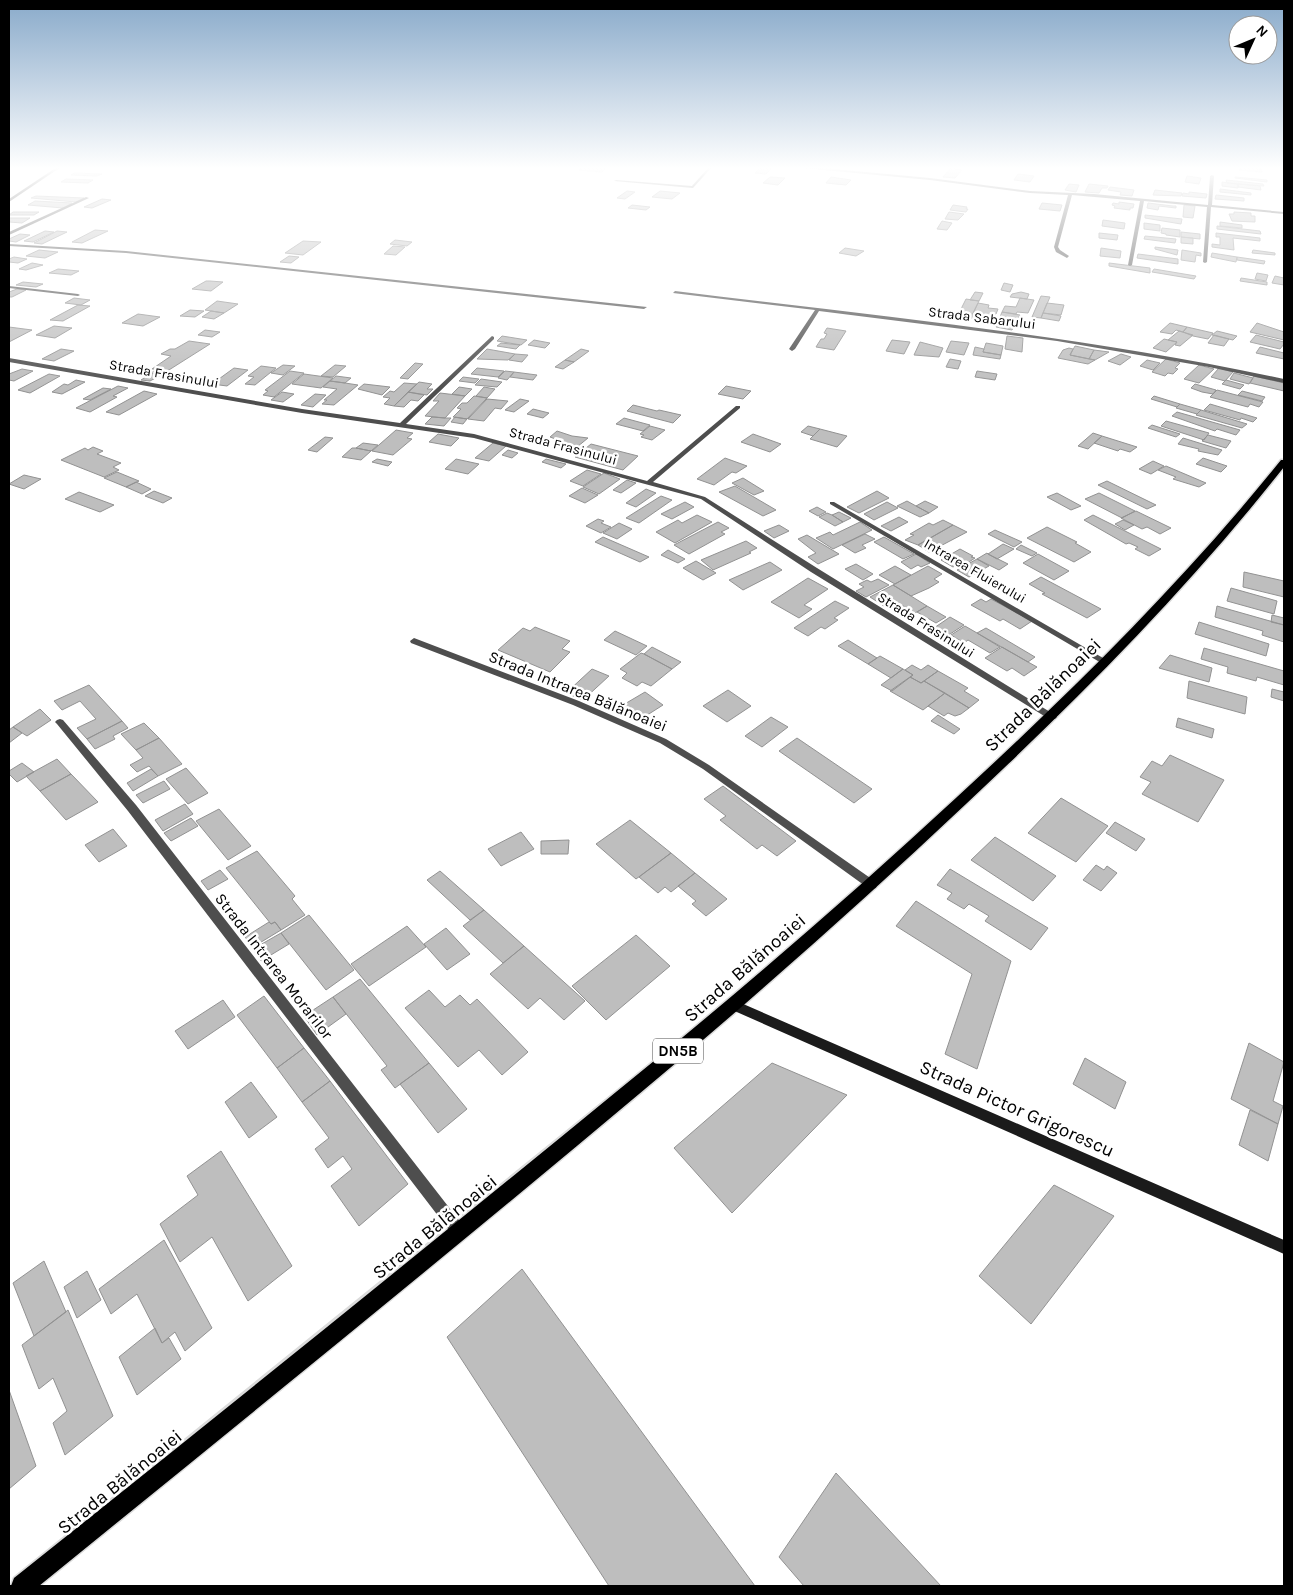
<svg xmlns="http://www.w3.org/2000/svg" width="1293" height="1595" font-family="Karla,sans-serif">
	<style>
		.building { fill: #bebebe; stroke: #929292 }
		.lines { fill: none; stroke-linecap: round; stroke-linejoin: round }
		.primary-casing { stroke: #dbdbdb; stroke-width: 3 }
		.street { fill: #4e4e4e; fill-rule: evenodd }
		.secondary { fill: #1b1b1b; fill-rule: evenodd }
		.primary { fill: #000; fill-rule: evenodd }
		.labels { text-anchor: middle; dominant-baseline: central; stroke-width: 5; stroke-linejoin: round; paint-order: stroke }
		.far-street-label { font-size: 14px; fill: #000; stroke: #fff }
		.shield { fill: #fff; stroke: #4c4c4c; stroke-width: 1 }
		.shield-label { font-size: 15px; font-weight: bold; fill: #000 }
		.street-label { font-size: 16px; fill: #000; stroke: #fff }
		.near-street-label { font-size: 19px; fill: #000; stroke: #fff }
	</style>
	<rect width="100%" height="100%" fill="#fff"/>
	<path class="building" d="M582,167H604L605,169L602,172L579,170Z
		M761,167H768L772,168L766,174L755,173Z
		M1239,167L1261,169L1262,172L1239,170Z
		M951,168L962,170L955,178L943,177Z
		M74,173L102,174L97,176L71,175Z
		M1018,174L1034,176L1030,182L1014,180Z
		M1187,176L1201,178L1199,184L1185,182Z
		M770,177L785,178L778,185L763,183Z
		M831,177L851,180L846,185L826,183Z
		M1235,177L1267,180V182L1235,178Z
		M66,179L93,180L88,183L61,182Z
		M1226,180L1263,184L1264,186L1227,183Z
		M1222,182L1238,184V188L1222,186Z
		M1069,184L1079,185L1076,192L1065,190Z
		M1089,184L1108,186L1107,188H1102L1099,193L1085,192Z
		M1238,184L1260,186L1261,190L1238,187Z
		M1110,187L1134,190L1132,196L1120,195L1121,192L1108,190Z
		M1220,189L1251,193V195L1220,192Z
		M1155,190L1182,193L1181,196L1153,195Z
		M627,191L635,192L625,199L617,198Z
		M660,191L680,193L672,199L652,197Z
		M1189,192L1207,194L1206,198L1182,196L1183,193L1189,194Z
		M1216,195L1244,198V201L1215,199Z
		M36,196L84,198L76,202L31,198Z
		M102,199L111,200L92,208L84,207Z
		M35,201L72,203L63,208L28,205Z
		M1119,202L1134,204L1133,208H1130V210L1114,208L1115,206L1112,205L1113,203L1119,204Z
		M1042,203L1062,205L1060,211L1039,209Z
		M1148,203L1173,206H1176V208L1159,206L1158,210L1147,208Z
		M632,205L650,207L646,210L628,208Z
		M953,205L967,207L966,209H968L966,212L950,210Z
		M1184,205L1195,206L1193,218L1183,217Z
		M13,212H39L34,215H9Z
		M949,212L964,214L958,220L945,219Z
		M1234,212L1251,213V216H1255V222L1232,221L1229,214H1234Z
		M1145,215L1182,219L1181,224L1145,218Z
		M9,218H30L22,223L9,222Z
		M1103,220L1125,223L1124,229L1102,226Z
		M942,221L952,223L947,230L937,229Z
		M1220,222L1242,225V228L1220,226Z
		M1144,223L1160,225V231L1144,229Z
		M1217,226L1260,231L1261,234L1217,229Z
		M1162,228L1180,230V237L1166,235V234L1161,233Z
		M95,230L108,231L82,243L72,242Z
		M45,231L54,232L33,242L24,241Z
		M57,231L67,232L42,244L34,243Z
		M1181,232L1200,234V239L1181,237Z
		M1099,233L1118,235L1117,240L1099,238Z
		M1216,233L1260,238V241L1233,238L1234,250L1212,247V244L1220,245V237H1216Z
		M20,234L30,235L16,242L9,241V239Z
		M1145,236L1176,239L1175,243L1144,239Z
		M1181,237L1193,238V244L1181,243Z
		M395,240L412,242L407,246L390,244Z
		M303,241L321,242L303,255L285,253Z
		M393,246L405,247L396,255L384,254Z
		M1155,247L1178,250L1177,255L1155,249Z
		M845,248L864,251L856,256L839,253Z
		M1101,248L1121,251L1120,258L1100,256Z
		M39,250L58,252L45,258L26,256Z
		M1182,250L1201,253V256L1196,255L1195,262L1181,260Z
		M1253,250L1275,253V255L1252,253Z
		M1212,253L1237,257L1236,262L1211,257Z
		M1138,254L1178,259V264L1137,258Z
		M289,256L299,257L291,263L280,262Z
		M14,257L27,259L18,263L9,262V259Z
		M1237,257L1265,261L1264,264L1237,260Z
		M32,263L43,265L26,270L19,269Z
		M1109,263L1150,268V273L1109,266Z
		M58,269L79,271L71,275L49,273Z
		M1154,269L1196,276L1194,279L1152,272Z
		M1257,273L1268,275L1266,281L1255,279Z
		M1275,276L1284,278V285L1272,283Z
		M1241,278L1267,282V285L1240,281Z
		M206,281H210L223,282L211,291L192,289Z
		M23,282L43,284L36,287L16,285Z
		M1004,283L1013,285L1010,292L1001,290Z
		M17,289L26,290L12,297H9V292Z
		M975,292L983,293L979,301L970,300Z
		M1021,292L1029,294L1027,299L1010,297L1012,294Z
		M1041,296L1050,297L1043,313L1041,318L1032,317Z
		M74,298L90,300L81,305L65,303Z
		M1020,298L1034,300L1028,313L1017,312L1016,314L1002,312L1005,306L1016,307Z
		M966,299L979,301L969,321L956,319Z
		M217,301L238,304L224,313L205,310Z
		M978,303L989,305L988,308L998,309L996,314L992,313L988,321L971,318Z
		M1047,303L1064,305L1061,315L1043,313Z
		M78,305L90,306L63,321L50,320Z
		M190,310L204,311L195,317L180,316Z
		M211,311L224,313L214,319L202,317Z
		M1002,312L1020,315L1012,330L996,327Z
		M1043,313L1061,316L1059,321L1041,318Z
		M138,314L160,317L143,326L122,323Z
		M1170,323L1187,327L1183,332L1176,330L1172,334L1160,332Z
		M1257,323L1284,332V340L1250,332Z
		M54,326L72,328L55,338L36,335Z
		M9,327L32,330L9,342Z
		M1187,327L1213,333L1208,339L1193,336L1183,332Z
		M827,328L846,331L834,350L816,347L821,339H824L827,334L824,333Z
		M205,330L220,332L212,337L198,335Z
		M1179,331L1193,335L1180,346L1175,345L1177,342L1168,340Z
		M1217,331L1237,336L1233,340L1212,335Z
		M1214,335L1229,339L1224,346L1208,343Z
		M1256,335L1284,342V344L1280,349L1250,342Z
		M502,336L527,340L521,345L497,341Z
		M1007,336L1023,338L1022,352L1005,349Z
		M1164,339L1177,342L1166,352L1153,348Z
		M534,340L550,343L545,348L528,345Z
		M892,340L910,342L904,354L886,351Z
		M189,341L210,344L161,375L151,373L157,369H152L171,356L161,354L170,349H175Z
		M951,341L969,343L964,355L946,352Z
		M920,342L943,348L939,357L914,355Z
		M501,343L520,345L516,349L497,346Z
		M986,343L1003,346L1001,355L983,352Z
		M1075,346L1094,350L1089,359L1070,355Z
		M975,347L984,349L983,352L1001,355L1000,359L973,355Z
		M1260,347L1284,353V359L1256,353Z
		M1069,348L1073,349L1070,355L1095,360L1088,364L1058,358L1063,350Z
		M61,349L74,351L54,361L42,359Z
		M487,349L515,354L508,360L477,359Z
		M581,349L589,351L574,362L565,360Z
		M1094,350L1109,352L1095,360L1089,359Z
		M515,354L528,355L522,362L509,360Z
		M1121,354L1131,357L1120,365L1108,361Z
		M950,359L961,361L958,369L946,367Z
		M1166,359L1180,363L1175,368L1178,369L1173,374L1168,373L1165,376L1152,372Z
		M565,360L574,362L563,369L555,367Z
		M1147,360L1160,363L1153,370L1140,366Z
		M415,363L423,364L408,379L400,378Z
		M283,365L295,366L283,375L271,373Z
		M335,365L346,366L333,377L321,376Z
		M1199,365L1214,369L1199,383L1184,379Z
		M261,366L276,368L255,385L245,384L254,377L248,376Z
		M234,368L248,370L227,386L212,384Z
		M477,368L504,371L498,377L471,374Z
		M1219,368L1233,372L1225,381L1211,377Z
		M22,369L33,371L14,381L9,380V374Z
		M290,371L304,373L274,397L263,395L268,391L265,390Z
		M505,371L514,372L507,380L498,378Z
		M977,371L997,374L995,380L975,377Z
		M514,372L537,375L533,380L510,377Z
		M152,373L161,375L150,381L141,380Z
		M1234,373L1253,378L1249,384L1230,379Z
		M49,374L60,376L30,393L18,390Z
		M304,374L333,378L321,388L292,384Z
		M336,376L351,378L345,383L330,381Z
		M1254,376L1284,383V391L1250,383Z
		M463,377L479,379L475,383L459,381Z
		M481,379L502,382L497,387L475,385Z
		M76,380L85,382L62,394L52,392L64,384L68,385Z
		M1226,380L1244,385L1240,389L1222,384Z
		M330,381L345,383L358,385L334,405L322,404L327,400H324L337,389L323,387Z
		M419,382L432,384L427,389H433L427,395L408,392Z
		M404,383L417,384L394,406L384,404L390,398L383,397L390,391L394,392Z
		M364,384L390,387L382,395L358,389Z
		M1195,384L1216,390L1213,394L1202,392L1191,388Z
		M118,386L128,388L113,396L117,397L90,412L76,408Z
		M726,386L751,391L743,399L718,394Z
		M459,387L472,389L465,396L452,394Z
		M484,387L495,389L487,398L476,396Z
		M103,388L111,389L90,400L83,399Z
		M1217,390L1263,402L1259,407L1250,404L1248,407L1210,397Z
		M144,391L157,394L119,415L106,412Z
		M1242,391L1265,397L1262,401L1238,395Z
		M282,392L294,394L283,402L271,400Z
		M408,392L424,395L418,401L411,400L404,407L394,406Z
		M440,393L465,396L445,418L425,416L439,401H433Z
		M315,394L326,395L313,407L301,405Z
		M474,396L487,398L467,419L453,417L461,409L457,408L462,403H467Z
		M1154,396L1180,404L1177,407L1151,399Z
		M487,399L508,401L501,409L495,408L484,421L468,419Z
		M520,399L529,401L514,412L505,410Z
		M1180,404L1201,410L1197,414L1176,408Z
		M1210,404L1257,418L1253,422L1241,418L1240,420L1204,410Z
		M633,405L657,411L659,410L681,415L673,423L627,411Z
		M533,409L549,413L543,418L527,414Z
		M1201,410L1247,424L1242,428L1196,415Z
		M1177,412L1240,430L1236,435L1217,429L1215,431L1172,416Z
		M432,417L445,418H451L444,426L425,424Z
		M455,417L467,419L463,424L451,422Z
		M624,418L650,425L643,431L616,424Z
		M1166,421L1209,433L1204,440L1161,426Z
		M1152,425L1180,434L1176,437L1148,428Z
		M650,426L665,430L652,440L641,437L644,435L640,434Z
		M808,426L820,429L813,436L801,432Z
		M820,429L847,436L837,447L810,439Z
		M396,430L413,433L407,438L412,439L393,455L372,451Z
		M557,431L572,436L588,438L577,447L550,437Z
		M1093,433L1102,436L1088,449L1078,446Z
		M438,434L459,438L451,446L429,442Z
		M753,434L781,444L770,452L741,442Z
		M1208,435L1231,441L1226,448L1202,441Z
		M1102,436L1137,447L1130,452L1120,449L1118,451L1094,443Z
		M325,437L333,438L317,452L308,450Z
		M1183,438L1222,450L1218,455L1198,451L1199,449L1178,444Z
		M363,443L378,445L371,451L356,448Z
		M493,443L506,446L489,461L475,458Z
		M591,444L638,456L623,470L575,457Z
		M93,447L103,451L97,454L121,463L113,467L119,470L104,477L61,460L85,448L88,450Z
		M352,448H356L371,451L361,460L342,457Z
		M508,450L518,453L512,458L502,455Z
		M725,458L747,466L736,473L732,472L714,485L697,479Z
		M1203,458L1227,466L1221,472L1196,464Z
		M377,459L392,462L388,466L372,462Z
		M456,459L479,464L468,474L445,469Z
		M546,459L566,464L561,468L542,462Z
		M1153,461L1164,466L1151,474L1139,469Z
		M1166,466L1206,483L1199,487L1173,479L1176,477L1158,470Z
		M587,470L601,474L583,486L570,481Z
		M117,472L139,481L126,487L104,478Z
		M604,473L620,479L599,494L583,487Z
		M24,475L41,479L24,489L9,484Z
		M743,478L764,491L754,495L732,483Z
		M627,480L636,483L621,493L613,490Z
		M1107,481L1156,505L1147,509L1098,485Z
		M136,482L151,489L142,494L126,487Z
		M735,486L776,510L763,516L719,492Z
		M582,488L598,495L585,503L569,496Z
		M646,489L656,493L636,507L626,503Z
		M154,491L172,498L163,503L145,496Z
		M877,491L889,498L859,513L847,507Z
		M79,492L114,505L100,512L65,499Z
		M1057,493L1081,506L1071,510L1047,497Z
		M1099,493L1135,511L1122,518L1085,499Z
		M661,496L672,500L639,523L626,518Z
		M907,501L916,506L929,513L920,517L897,506Z
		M925,501L938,507L929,513L916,506Z
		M685,502L694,507L672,519L661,514Z
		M887,502L898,508L874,520L864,514Z
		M817,507L826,512L818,516L809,511Z
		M1136,511L1171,528L1160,534L1147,527L1142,529L1121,518Z
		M839,512L851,518L843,522L832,515Z
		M827,513L832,515L843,522L835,526L819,517Z
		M697,515L712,522L675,543L656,532L678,520L682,523Z
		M1093,515L1161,549L1149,556L1135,549L1138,547L1129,543L1126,544L1084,520Z
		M899,517L908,522L891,531L881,526Z
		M598,519L604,521L601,523L611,527L601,533L586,526Z
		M943,520L953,525L918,545L905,540L914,535L910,534L929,523L933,525Z
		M1123,520L1134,525L1125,530L1115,524Z
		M718,522L729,528L721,532L725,534L689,554L674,545Z
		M860,522L872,530L833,549L816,538L830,532L833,535Z
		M619,523L632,529L617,539L603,533Z
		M779,525L789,531L774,538L764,531Z
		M953,525L967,532L929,552L918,545Z
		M1047,527L1077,542L1075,543L1091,552L1074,562L1027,538Z
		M995,530L1022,542L1014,547L988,534Z
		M865,534L875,539L862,545L866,548L855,553L842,545Z
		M807,535L839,554L818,564L808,557L816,553L798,539Z
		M603,537L649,557L640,562L595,542Z
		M884,537L914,554L903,559L874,542Z
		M746,541L757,548L749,552L751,553L713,570L701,560Z
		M1003,544L1014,549L997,559L988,554Z
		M1021,545L1037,553L1032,556L1016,549Z
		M960,549L973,556L971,557L975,558L966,564L962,562L953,567L941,560Z
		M668,550L685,559L678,563L661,555Z
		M987,553L988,554L1008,564L999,570L977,559Z
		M916,554L930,563L921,567L918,565L911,569L901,562Z
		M1038,554L1069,571L1054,580L1023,563Z
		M977,559L989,566L969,577L957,570Z
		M696,561L716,573L703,580L683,568Z
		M770,562L782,570L743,590L729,580Z
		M856,564L873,574L863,580L845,569Z
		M895,566L911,575L895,584L879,575Z
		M928,566L942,574L934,579L939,582L929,588L911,596L893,585Z
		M1244,572L1284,581V597L1243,587Z
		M1041,577L1101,609L1087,618L1042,594L1045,593L1029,584Z
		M808,578L828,589L804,605L812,609L799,618L771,602Z
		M878,579L889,585L866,597L856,591L864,587L859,584L867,580L871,582Z
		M893,585L911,596L927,606L915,613L900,604L894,607L889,603L884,606L870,597Z
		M1231,588L1277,601L1274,614L1227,601Z
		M981,599L986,602L991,599L1032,621L1020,629L1003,619L1000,621L971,605Z
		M835,601L849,608L834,618L838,620L825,629L821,627L808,636L794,628Z
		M927,606L946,617L936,623L917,612Z
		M1217,606L1284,625V642L1262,635L1263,631L1215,617Z
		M1272,615L1284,618V625L1271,622Z
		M950,617L964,625L947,636L934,628Z
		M1199,622L1269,644L1266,656L1195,634Z
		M965,626L977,633L1000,647L990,653L968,640L964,643L951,635Z
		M535,627L570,641L562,649L570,652L550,672L498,650L523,628L530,631Z
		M986,628L1035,657L1028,662L977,633Z
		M615,631L647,646L636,655L604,640Z
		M848,640L877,658L868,664L838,646Z
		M652,647L681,662L672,669L644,654Z
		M1002,647L1028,662L1037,667L1024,676L1012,668L1007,671L985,658Z
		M1204,648L1284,671V685L1257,677L1256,681L1227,673L1228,667L1201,659Z
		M641,653L644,654L672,669L651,686L642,682L637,686L622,678L627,673L620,669Z
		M1170,655L1212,668L1209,682L1159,668Z
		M880,656L903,669L891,678L868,664Z
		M912,665L921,670L928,665L938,671L921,683L910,677L913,675L905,670Z
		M592,669L609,676L583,700L566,693Z
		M903,669L913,675L892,691L881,685Z
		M938,671L968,688L964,691L979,700L969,708L924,681Z
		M910,677L921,683L924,681L945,693L923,710L890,691Z
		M1189,681L1247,697L1245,714L1187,698Z
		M89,685L122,721L87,739L77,728L96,719L80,701L62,710L54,701Z
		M1272,689L1284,692V701L1271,697Z
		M728,690L751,706L727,722L703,706Z
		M645,692L663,705L641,719L623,705Z
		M945,693L969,708L961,714L955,716L948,713L944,716L928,706Z
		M40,709L51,720L27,736L13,727Z
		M938,715L960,729L954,734L931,721Z
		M771,717L788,727L762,747L745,736Z
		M1178,718L1214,729L1212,738L1176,727Z
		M122,721L128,728L113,736L115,739L95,749L87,739Z
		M144,723L159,738L136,750L121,734Z
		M13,727L22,733L9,743V730Z
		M159,738L182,764L158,776L149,766L137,772L130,765L143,758L136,750Z
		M797,738L872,789L854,803L779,751Z
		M1170,755L1224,780L1198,822L1142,794L1151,782L1140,777L1152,761L1162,766Z
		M57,759L71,774L40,791L26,776Z
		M22,763L34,772L17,782L9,774V771Z
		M186,768L208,793L188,804L166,779Z
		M151,769L158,776L133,791L127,783Z
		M71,774L98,802L66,820L40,791Z
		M164,781L170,789L143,803L136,795Z
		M723,786L796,841L777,856L762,845L757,849L720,820L726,816L704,799Z
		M1061,798L1108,826L1076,862L1028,833Z
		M185,804L193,814L163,831L155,820Z
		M219,809L251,846L228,860L196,821Z
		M191,818L198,826L171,841L164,833Z
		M630,820L671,853L636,879L596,844Z
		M1115,822L1145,839L1136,851L1106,833Z
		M113,829L127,846L99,862L85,845Z
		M521,832L534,849L501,866L488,849Z
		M995,837L1056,876L1033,901L971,860Z
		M569,840L568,854H541V841Z
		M257,851L295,896L292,899L305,915L281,930L275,922L271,924L226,868Z
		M671,853L695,873L671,892L665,887L658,893L639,877Z
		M1096,865L1104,870L1107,866L1117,873L1101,891L1083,880Z
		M950,869L1048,928L1031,950L985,921L989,916L969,904L964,909L947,899L952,893L937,885Z
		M220,870L228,879L208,890L201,881Z
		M440,871L484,910L470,920L427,880Z
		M695,873L727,899L706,916L692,904L696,901L678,886Z
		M916,901L1011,961L977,1069L945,1054L972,974L896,926Z
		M484,910L524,946L503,963L463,926Z
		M309,915L354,970L326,990L281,933Z
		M269,922L271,924L275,922L281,930L253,947L245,937Z
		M407,926L426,947L369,986L351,964Z
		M446,928L470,954L447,970L424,944Z
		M281,933L289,944L261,961L253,949Z
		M636,935L670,966L606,1020L572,986Z
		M524,946L585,1001L564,1020L540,998L528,1009L490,974Z
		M360,979L429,1063L395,1088L381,1070L387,1066L333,997Z
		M429,990L445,1007L460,995L470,1005L477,999L528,1052L502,1075L479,1050L458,1067L405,1008Z
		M264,996L304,1048L277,1068L237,1015Z
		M333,997L346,1014L317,1035L304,1016Z
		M223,1000L235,1017L188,1049L175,1031Z
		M1249,1043L1284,1062L1273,1101L1283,1106L1278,1124L1231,1099Z
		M304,1048L330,1081L302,1102L277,1068Z
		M1085,1058L1126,1082L1115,1109L1073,1084Z
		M429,1063L467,1109L438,1133L400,1084Z
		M772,1063L847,1095L732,1213L674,1148Z
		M330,1081L408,1184L359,1226L331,1186L352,1169L343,1156L328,1168L315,1149L329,1138L302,1102Z
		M251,1082L277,1117L249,1138L225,1102Z
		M1250,1110L1278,1124L1268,1161L1239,1145Z
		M221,1151L292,1266L248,1301L212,1237L180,1262L160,1224L198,1195L187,1176Z
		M1054,1185L1114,1216L1031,1324L979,1276Z
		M164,1240L212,1328L185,1351L175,1332L162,1343L137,1294L111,1314L99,1289Z
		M44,1261L66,1312L34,1336L13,1283Z
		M522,1269L755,1586H609L447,1337Z
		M87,1271L101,1300L77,1318L64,1287Z
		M68,1310L113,1416L65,1455L53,1423L67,1411L53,1378L39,1389L22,1345Z
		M155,1328L162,1343L169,1338L181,1359L137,1395L119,1357Z
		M9,1390L36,1466L9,1489Z
		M836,1473L941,1586H804L779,1557Z"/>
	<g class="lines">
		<g class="primary-casing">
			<path id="primary" d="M1281,460H1284V467C1188,589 1079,698 966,804C862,902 755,997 645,1089C445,1257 242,1421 39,1586H11L14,1578C216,1417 417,1255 616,1092C733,997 847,899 957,797C1072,691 1183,582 1281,460Z"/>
		</g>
		<path class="street" d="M709,167H712L693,188L614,181L616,180L692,186Z
			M792,167H811L930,178L1030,191L1094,194L1208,205L1210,176L1212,175L1214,176L1212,205L1284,212V214L1211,207L1207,262L1205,263L1203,262L1207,207L1144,201L1132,265L1130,266L1128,265L1140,201L1072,195L1058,247L1060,250L1069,256L1067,258L1056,252L1054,247L1068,195L1030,193L930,180Z
			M86,197L89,198L9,235V232Z
			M9,244L126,251L647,307L644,309L126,253L9,246Z
			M9,286L78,294L80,295L78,296L9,288Z
			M675,291C879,316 1083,336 1284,379V383L1209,367L1057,341L819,311L795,349L792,351L789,349L815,310L673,293Z
			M492,336L494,337V339L406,424L474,434L647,481L736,406H740V408L653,482L705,497L817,568L1055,715L1057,717L1055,719H1049L811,572L701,499L474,438L302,413L9,362V358L302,409L400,423Z
			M830,502H834L1110,662L1109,664H1103L830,504Z
			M414,638L579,701L666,739L709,765L876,882L877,885L876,888L872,889L868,888L703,769L660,743L573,705L411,643L410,641Z
			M60,719L63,720L136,805L465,1228L467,1233L465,1238L460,1240L455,1238L128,811L57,724L55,722L57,720Z"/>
		<path class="secondary" d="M57,167H61L9,202V199Z
			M734,1000L1284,1240V1254L730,1009L728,1005L730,1001Z"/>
		<use href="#primary" class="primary"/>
	</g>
	<linearGradient id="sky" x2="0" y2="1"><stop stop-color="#89aaca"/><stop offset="0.43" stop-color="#fff"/><stop offset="1" stop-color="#fff" stop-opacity="0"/></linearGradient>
	<rect width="1293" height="391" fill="url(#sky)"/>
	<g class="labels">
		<g class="far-street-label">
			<text transform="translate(982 318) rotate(7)">Strada Sabarului</text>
			<text transform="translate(164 374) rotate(10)">Strada Frasinului</text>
			<text transform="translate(563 446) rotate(15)">Strada Frasinului</text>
			<text transform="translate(975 571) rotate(30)">Intrarea Fluierului</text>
			<text transform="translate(926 625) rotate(32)">Strada Frasinului</text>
		</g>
		<rect class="shield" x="653" y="1038.5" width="50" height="25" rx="4"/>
		<g class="shield-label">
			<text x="678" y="1051">DN5B</text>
		</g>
		<g class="street-label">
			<text transform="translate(578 691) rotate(22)">Strada Intrarea Bălănoaiei</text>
			<text transform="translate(274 966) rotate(52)">Strada Intrarea Morarilor</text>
		</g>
		<g class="near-street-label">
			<text transform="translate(1043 695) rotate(-44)">Strada Bălănoaiei</text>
			<text transform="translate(745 968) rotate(-41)">Strada Bălănoaiei</text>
			<text transform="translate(1017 1109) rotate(24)">Strada Pictor Grigorescu</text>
			<text transform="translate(435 1227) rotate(-39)">Strada Bălănoaiei</text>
			<text transform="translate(120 1482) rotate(-39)">Strada Bălănoaiei</text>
		</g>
	</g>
	<rect width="1293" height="1595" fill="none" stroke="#000000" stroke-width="20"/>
	<g transform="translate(1253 40) rotate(46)"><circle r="24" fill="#ffffff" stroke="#999999"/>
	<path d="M0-4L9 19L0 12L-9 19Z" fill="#000000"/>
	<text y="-8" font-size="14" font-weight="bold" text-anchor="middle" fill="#000000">N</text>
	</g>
</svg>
